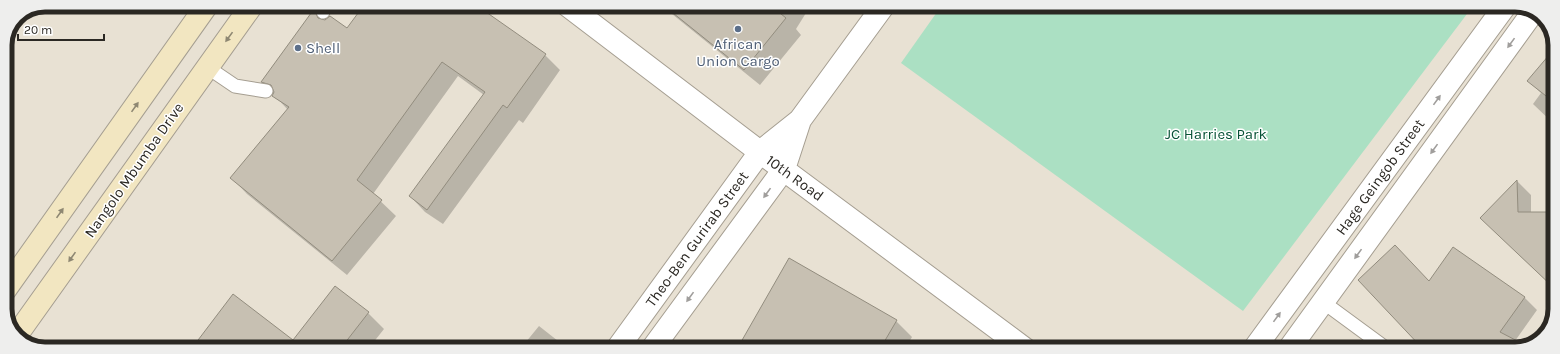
<svg xmlns="http://www.w3.org/2000/svg" width="1560" height="354" font-family="Karla,sans-serif">
	<style>
		.green { fill: #abe0c3 }
		.shadow { fill: #0003 }
		.building { fill: #c7c0b2; stroke: #928c7e }
		.lines { fill: none; stroke-linecap: round; stroke-linejoin: round }
		.lane-casing { stroke: #a59e91; stroke-width: 15 }
		.street-casing { stroke: #a59e91; stroke-width: 24 }
		.secondary-casing { stroke: #a59e91; stroke-width: 24 }
		.lane { stroke: #fff; stroke-width: 13 }
		.street { stroke: #fff; stroke-width: 22 }
		.secondary { stroke: #f2e6c1; stroke-width: 22 }
		.oneway { fill: #8e8772 }
		.oneway2 { fill: #a09e9c }
		.service-dot { fill: #5c6f8a; stroke: #fff; stroke-width: 1.5 }
		.labels { text-anchor: middle; dominant-baseline: central; stroke-width: 3; stroke-linejoin: round; paint-order: stroke }
		.service-label { font-size: 15px; fill: #4e5e75; stroke: #fff }
		.park-label { font-size: 15px; fill: #065135; stroke: #fff }
		.street-label { font-size: 15px; fill: #2b2823; stroke: #fff }
		.rim { fill: none; stroke: #2b2823; stroke-width: 5 }
	</style>
	<rect width="100%" height="100%" fill="#e8e1d3"/>
	<path class="green" d="M942,5H943L1473,6L1243,311L901,63Z"/>
	<path class="shadow" d="M474,5L545,55L560,70L523,123L519,120L443,224L425,212L410,196L484,95L458,76L373,194L396,216L347,275L247,194L232,178L288,110L262,82L314,10L324,21L347,30Z
		M663,5H811L796,29L801,35L760,85L672,14Z
		M1555,49V125L1533,104L1541,93L1529,81Z
		M1517,181L1531,195V213H1548L1554,219V288L1495,232Z
		M1430,282L1524,297L1537,310L1515,341L1523,346L1515,349H1437Z
		M233,296L293,342L368,313L384,329L369,348H193Z
		M896,321L912,337L905,349H738Z
		M539,326L567,348H521Z"/>
	<path class="building" d="M364,5H476L546,54L507,108L503,105L427,210L409,196L485,92L442,62L357,180L382,200L332,261L230,178L289,107L272,96L274,92L271,85L261,82L314,9L318,18L325,20L330,16L347,28Z
		M663,5H770L786,18L744,70Z
		M1555,48V103L1527,81Z
		M1517,180L1518,212H1548V231H1554V288L1480,218Z
		M1395,245L1429,281L1453,247L1525,297L1500,332L1525,345L1515,349H1423L1358,280Z
		M789,258L897,320L880,349H737Z
		M335,286L369,312L341,348H192L233,294L293,340Z"/>
	<g class="lines">
		<g class="lane-casing">
			<path id="lane" d="M321,5L323,12
				M207,67L235,86L266,91
				M1323,302L1387,349"/>
		</g>
		<g class="street-casing">
			<path id="street" d="M567,5L760,152L1025,349
				M617,349L760,152L800,120L884,5
				M652,349L784,169L800,120
				M1254,349L1505,6
				M1289,349L1533,12"/>
		</g>
		<g class="secondary-casing">
			<path id="secondary" d="M5,290L207,5
				M16,336L252,5"/>
		</g>
		<use href="#lane" class="lane"/>
		<use href="#street" class="street"/>
		<use href="#secondary" class="secondary"/>
	</g>
	<defs><path id="oneway-solid" d="M-6-.8H1V-3.2L6.5 0L1 3.2V.8H-6Z"/></defs>
	<g class="oneway">
		<use href="#oneway-solid" transform="translate(229 37) rotate(126)"/>
		<use href="#oneway-solid" transform="translate(135 107) rotate(-55)"/>
		<use href="#oneway-solid" transform="translate(60 213) rotate(-55)"/>
		<use href="#oneway-solid" transform="translate(72 257) rotate(125)"/>
	</g>
	<g class="oneway2">
		<use href="#oneway-solid" transform="translate(1511 43) rotate(126)"/>
		<use href="#oneway-solid" transform="translate(1437 100) rotate(-54)"/>
		<use href="#oneway-solid" transform="translate(1434 149) rotate(126)"/>
		<use href="#oneway-solid" transform="translate(767 193) rotate(126)"/>
		<use href="#oneway-solid" transform="translate(1358 254) rotate(126)"/>
		<use href="#oneway-solid" transform="translate(690 297) rotate(126)"/>
		<use href="#oneway-solid" transform="translate(1277 317) rotate(-54)"/>
	</g>
	<g class="service-dot">
		<circle cx="738" cy="29" r="4"/>
		<circle cx="298" cy="48" r="4"/>
	</g>
	<g class="labels">
		<g class="service-label">
			<text x="738" y="44">African<tspan x="738" dy="17">Union Cargo</tspan></text>
			<text x="306" y="48" text-anchor="start">Shell</text>
		</g>
		<g class="park-label">
			<text x="1216" y="134">JC Harries Park</text>
		</g>
		<g class="street-label">
			<text transform="translate(134 170) rotate(-55)">Nangolo Mbumba Drive</text>
			<text transform="translate(1380 177) rotate(-54)">Hage Geingob Street</text>
			<text transform="translate(795 178) rotate(36)">10th Road</text>
			<text transform="translate(697 239) rotate(-54)">Theo-Ben Gurirab Street</text>
		</g>
	</g>
	<path d="M0 0H1560V354H0ZM45 12H1515A33 33 0 0 1 1548 45V309A33 33 0 0 1 1515 342H45A33 33 0 0 1 12 309V45A33 33 0 0 1 45 12Z" fill="#eeeeed" fill-rule="evenodd"/>
	<path class="rim" d="M45 12H1515A33 33 0 0 1 1548 45V309A33 33 0 0 1 1515 342H45A33 33 0 0 1 12 309V45A33 33 0 0 1 45 12Z"/>
	<path d="M18 34v6h86v-6" fill="none" stroke="#2b2823" stroke-width="2"/>
	<text x="24" y="34" font-size="12" fill="#2b2823" stroke="#ffffff" stroke-width="3" paint-order="stroke">20 m</text>
</svg>
